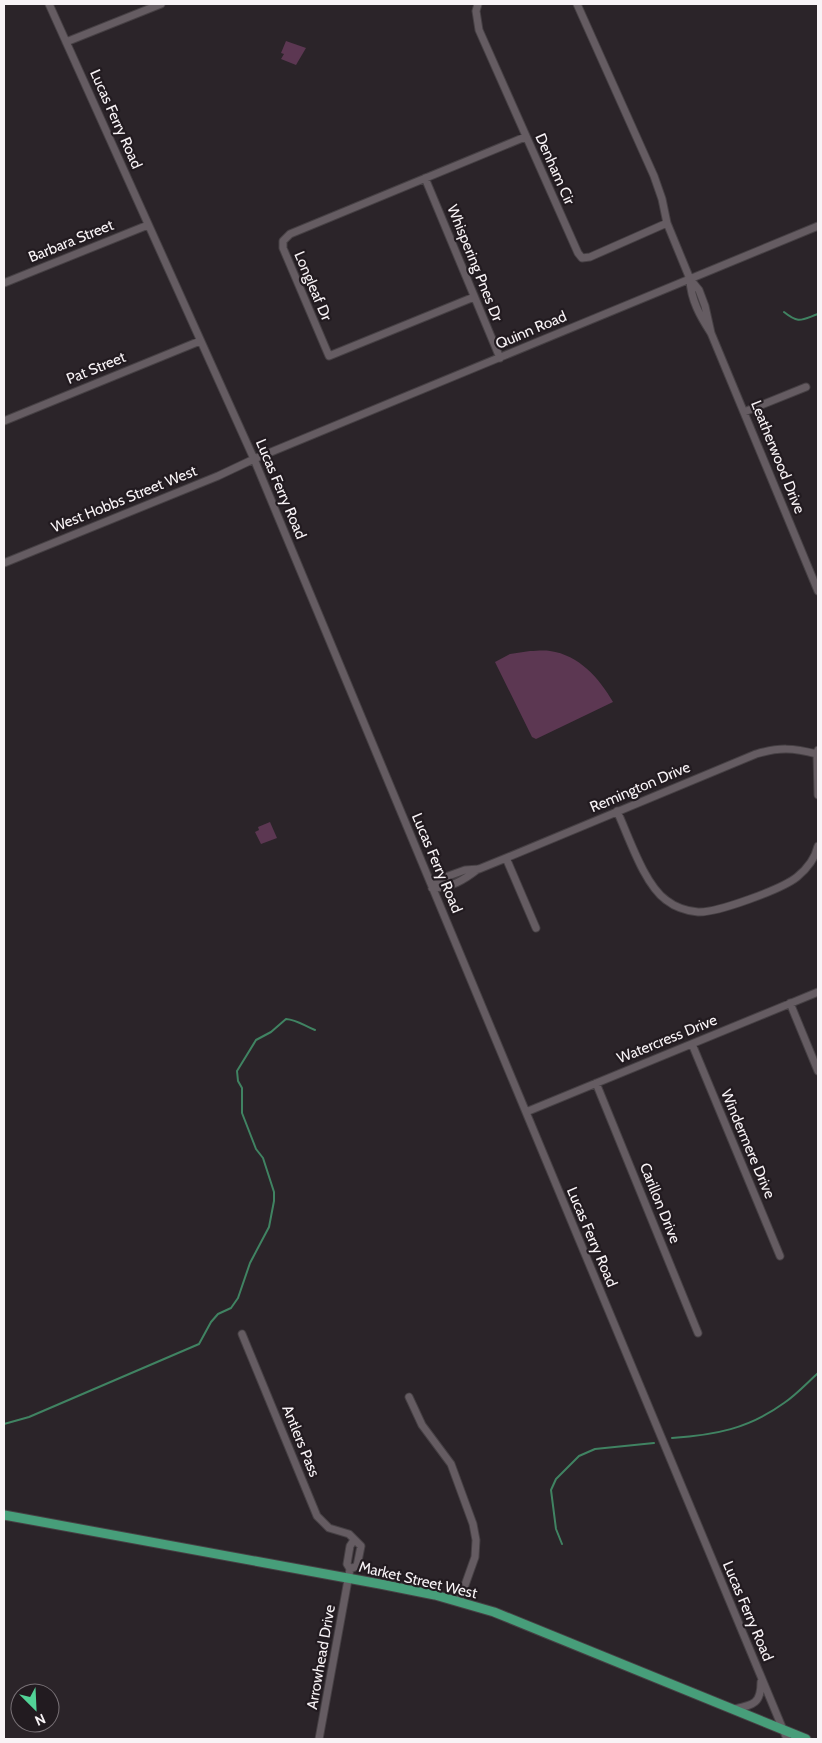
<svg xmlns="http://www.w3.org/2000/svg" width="822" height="1743" font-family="Cabin,sans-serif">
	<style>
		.green { fill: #5c3752 }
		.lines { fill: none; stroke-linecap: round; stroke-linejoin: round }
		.stream { stroke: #408362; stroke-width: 2 }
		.minor-casing { stroke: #464044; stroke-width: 9 }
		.major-casing { stroke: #464044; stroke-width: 11 }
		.minor { stroke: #655c62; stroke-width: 7 }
		.major { stroke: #479e7a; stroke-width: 9 }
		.labels { text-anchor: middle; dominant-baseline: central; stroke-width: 4.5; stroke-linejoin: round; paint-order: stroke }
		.street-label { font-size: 15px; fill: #f8f3f6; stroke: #221b20 }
	</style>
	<rect width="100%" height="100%" fill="#2b2429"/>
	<path class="green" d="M286,41L306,48L296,65L281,59L284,54L281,53Z
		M530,651C536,651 543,650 550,651C579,655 599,678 613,702L536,739L532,737L495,662L510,654Z
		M270,822L277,838L261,844L255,832L259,830L258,827Z"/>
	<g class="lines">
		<path class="stream" d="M784,312C799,324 801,320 818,314
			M4,1424L29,1417L199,1344L211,1322L218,1314L231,1308L238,1298L250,1263L269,1227L274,1201V1192L263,1158L256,1149L242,1113V1088L238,1081L237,1071L256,1040L271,1032L286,1019C298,1020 304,1026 315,1030
			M672,1438C715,1435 748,1429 784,1403C796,1395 807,1383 818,1373
			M562,1544L556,1529L551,1490L556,1479L579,1456L595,1449L654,1443"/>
		<g class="minor-casing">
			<path id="minor" d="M49,4L254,459L787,1739
				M478,4L476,11L479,30L578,253L582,258L590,257L667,223
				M577,4L654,176L662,199L667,223L690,279L699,290L705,306L711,333
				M66,42L161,4
				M425,178L500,358
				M690,280C691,300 700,316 711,333L818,591
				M4,283L148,225
				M474,297L329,356L283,248V241L290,234L525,137
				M744,412L806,387
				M4,421L200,341
				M4,563L218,476L254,459L818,226
				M818,750L817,754L818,795
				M617,811C629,837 644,884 666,900C675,907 686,911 698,912C717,913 782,889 797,877C808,868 815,859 818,846
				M506,858L536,928
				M432,888L440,879L465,870L479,869L506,858L756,754C780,747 793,748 817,754
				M432,888C451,888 464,880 478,869
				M790,1003L818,1071
				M692,1044L780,1256
				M596,1083L698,1333
				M526,1112L818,992
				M242,1334L317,1516L329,1528L349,1534L361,1546L357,1566L350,1569
				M409,1397L422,1425L451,1464L473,1524L476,1540L475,1557L459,1602
				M734,1709C753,1705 761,1704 761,1682
				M319,1739L350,1569L347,1564L350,1546L354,1540"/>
		</g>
		<g class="major-casing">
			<path id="major" d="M4,1515L380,1584L435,1595L494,1612L806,1739"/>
		</g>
		<use href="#minor" class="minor"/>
		<use href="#major" class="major"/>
	</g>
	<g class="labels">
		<g class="street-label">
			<text transform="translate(116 119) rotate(66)">Lucas Ferry Road</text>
			<text transform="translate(555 169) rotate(66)">Denham Cir</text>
			<text transform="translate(71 241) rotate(-22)">Barbara Street</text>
			<text transform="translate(475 263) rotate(68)">Whispering Pnes Dr</text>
			<text transform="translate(313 286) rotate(67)">Longleaf Dr</text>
			<text transform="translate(531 330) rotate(-23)">Quinn Road</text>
			<text transform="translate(96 368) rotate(-22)">Pat Street</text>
			<text transform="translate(778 457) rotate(68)">Leatherwood Drive</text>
			<text transform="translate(281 489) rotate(67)">Lucas Ferry Road</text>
			<text transform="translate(124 499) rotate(-22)">West Hobbs Street West</text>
			<text transform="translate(640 787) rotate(-23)">Remington Drive</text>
			<text transform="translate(437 863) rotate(67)">Lucas Ferry Road</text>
			<text transform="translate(667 1039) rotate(-22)">Watercress Drive</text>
			<text transform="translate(748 1144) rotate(67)">Windermere Drive</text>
			<text transform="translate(660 1203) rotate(68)">Carillon Drive</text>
			<text transform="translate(592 1237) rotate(67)">Lucas Ferry Road</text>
			<text transform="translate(301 1441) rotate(68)">Antlers Pass</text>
			<text transform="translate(418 1580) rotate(13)">Market Street West</text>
			<text transform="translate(748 1611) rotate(67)">Lucas Ferry Road</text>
			<text transform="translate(321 1657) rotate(-80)">Arrowhead Drive</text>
		</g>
	</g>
	<rect width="822" height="1743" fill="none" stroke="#f8f3f6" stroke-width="10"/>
	<g transform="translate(35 1708) rotate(156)"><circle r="24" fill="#221b20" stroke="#787176"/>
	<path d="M0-4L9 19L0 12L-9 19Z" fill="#52d397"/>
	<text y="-8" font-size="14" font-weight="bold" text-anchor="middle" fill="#f8f3f6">N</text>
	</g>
</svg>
